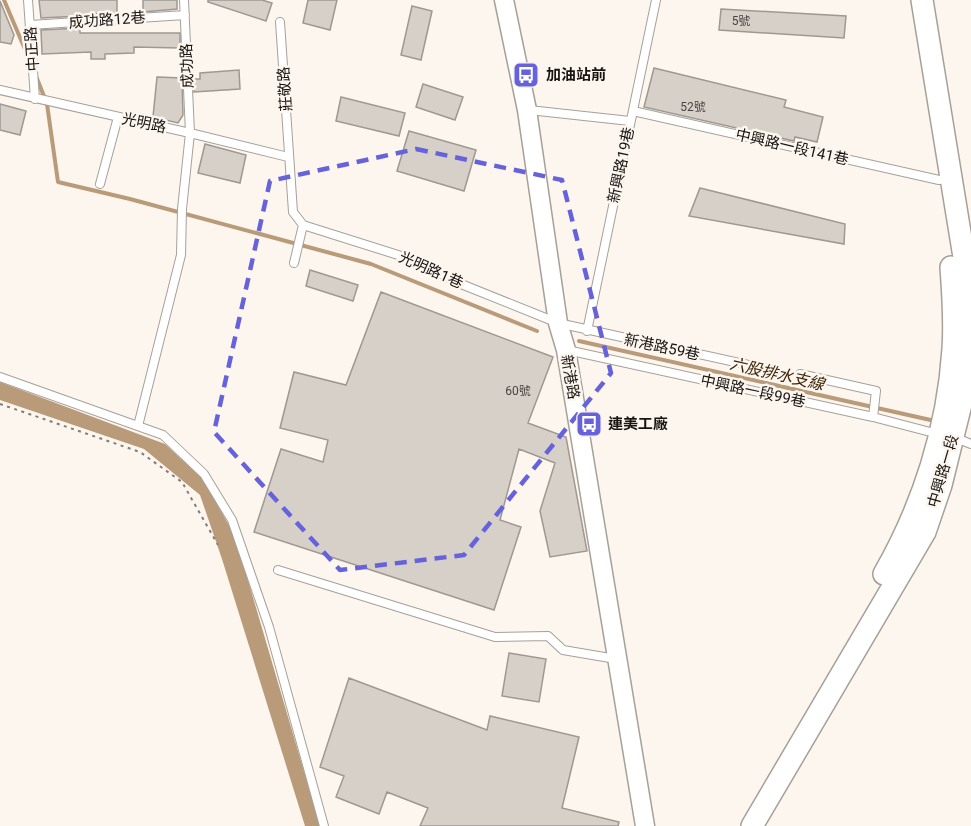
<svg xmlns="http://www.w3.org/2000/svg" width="971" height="826" font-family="Roboto,'Noto Sans TC',sans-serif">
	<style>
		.water { fill: #b99b79 }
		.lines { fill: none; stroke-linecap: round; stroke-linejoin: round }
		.stream { stroke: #b99b79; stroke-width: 4 }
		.building { fill: #d7d0c9; stroke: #9e9892; stroke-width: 1.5 }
		.service-casing { stroke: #a6a099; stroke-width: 10 }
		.tertiary-casing { stroke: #a6a099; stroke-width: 21 }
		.secondary-casing { stroke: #a6a099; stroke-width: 24 }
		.path { stroke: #817d78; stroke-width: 2; stroke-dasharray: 3 4.5; stroke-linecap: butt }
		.service { stroke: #fff; stroke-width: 8 }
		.tertiary { stroke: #fff; stroke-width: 18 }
		.secondary { stroke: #fff; stroke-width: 21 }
		.marked { fill: none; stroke: #6562db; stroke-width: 4.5; stroke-dasharray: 12 8; stroke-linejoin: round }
		.labels { text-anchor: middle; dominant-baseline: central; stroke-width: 5; stroke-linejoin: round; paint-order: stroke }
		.number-label { font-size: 12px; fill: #474340 }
		.street-label { font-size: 15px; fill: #171412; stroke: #fcf6ee }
		.poi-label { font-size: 15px; font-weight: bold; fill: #171412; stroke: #fcf6ee; text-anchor: start }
		.water-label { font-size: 16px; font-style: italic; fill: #3d2609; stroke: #fcf6ee }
	</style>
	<rect width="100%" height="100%" fill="#fcf6ee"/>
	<path class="water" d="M0,382L165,444L203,479L235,536L320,826H305L222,559L200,495L144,449L0,400Z"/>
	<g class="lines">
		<path class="stream" d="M4,0L30,61
			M36,76L47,104L58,182L130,199L371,264L537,331
			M579,341L935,421"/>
	</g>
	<path class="building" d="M39,0H117V13L80,14V16L41,18Z
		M143,0H177V9L143,12Z
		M208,0H262L272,3L266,21L208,2Z
		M308,0H337L330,30L303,23Z
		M0,1L14,35L11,44L0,42Z
		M412,6L432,11L421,60L401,55Z
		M721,9L846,16L844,38L719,30Z
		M80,28V33H180V48L134,47V53L105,54V59H91V52L42,54L41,30Z
		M654,68L786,100L784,107L823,117L817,142L795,137L794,141L644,107Z
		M239,70L240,89L194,92V79H200V73Z
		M157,77L182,78L183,115L178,123L153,117Z
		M423,84L463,97L455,120L416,107Z
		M341,97L405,113L399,136L336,121Z
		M0,104L26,111L20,135L0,130Z
		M409,131L476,150L464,191L397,171Z
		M205,144L246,155L240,183L198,173Z
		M700,188L845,224L844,244L689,216Z
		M310,270L358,285L353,301L306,286Z
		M381,292L553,357L528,423L566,437L587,551L550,557L540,511L555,463L519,449L500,520L521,527L494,610L254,532L281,449L323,462L328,440L280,428L294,372L346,385Z
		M509,653L546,659L539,702L502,696Z
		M349,678L487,730L490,716L579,737L562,808L619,822L618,826H420L428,808L387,792L379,814L336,797L344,776L320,767Z"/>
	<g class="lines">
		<g class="service-casing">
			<path id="service" d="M28,0L35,99
				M280,22L293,212L303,225L294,263
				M30,25L185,15
				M0,90L190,133L288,157
				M529,110L630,121
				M633,111L939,180L950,179
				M100,184L118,117
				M303,225L414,260L461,284L558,323L767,369
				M587,331L656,0
				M567,350L873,417L938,434
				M800,374L876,391L873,417
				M0,377L163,435L204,474L232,520L269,627L324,826
				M138,426L181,255L182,209L190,133L184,0
				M956,438L971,444
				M278,570L495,637L548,636L563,650L616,659"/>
		</g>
		<g class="tertiary-casing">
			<path id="tertiary" d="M504,0L527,110L558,323L566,350L645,826"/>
		</g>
		<g class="secondary-casing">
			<path id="secondary" d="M884,574C923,506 948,428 953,349C955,322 953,294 951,267
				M752,826L925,532L941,485L964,392L968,299L964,257L922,0"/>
		</g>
		<path class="path" d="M0,404L140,452L182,482L218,545"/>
		<use href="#service" class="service"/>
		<use href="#tertiary" class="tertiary"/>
		<use href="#secondary" class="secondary"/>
	</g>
	<path class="marked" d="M416,149L562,180L611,373L464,555L340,570L214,432L270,181Z"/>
	<defs>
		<g id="bus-square" transform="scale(1.35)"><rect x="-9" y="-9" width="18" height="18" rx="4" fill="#6562db" stroke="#fcf6ee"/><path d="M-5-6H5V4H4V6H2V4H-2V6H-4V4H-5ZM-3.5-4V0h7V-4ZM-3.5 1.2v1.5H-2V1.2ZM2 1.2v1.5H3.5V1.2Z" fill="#fff"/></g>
	</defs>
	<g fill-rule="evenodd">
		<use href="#bus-square" x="526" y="75"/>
		<use href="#bus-square" x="589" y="424"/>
	</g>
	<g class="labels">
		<g class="number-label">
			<text x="741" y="21">5號</text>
			<text x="693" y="107">52號</text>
			<text x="518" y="391">60號</text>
		</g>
		<g class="street-label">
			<text transform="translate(107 20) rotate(-4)">成功路12巷</text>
			<text transform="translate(32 49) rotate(-94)">中正路</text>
			<text transform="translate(187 66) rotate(-92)">成功路</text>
			<text transform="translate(285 89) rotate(-94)">莊敬路</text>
			<text transform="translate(144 123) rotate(12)">光明路</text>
			<text transform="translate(792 147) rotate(13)">中興路一段141巷</text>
			<text transform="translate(621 165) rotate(-78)">新興路19巷</text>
			<text transform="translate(431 270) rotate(24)">光明路1巷</text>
			<text transform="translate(662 347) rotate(12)">新港路59巷</text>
			<text transform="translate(570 377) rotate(80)">新港路</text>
			<text transform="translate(753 391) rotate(12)">中興路一段99巷</text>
			<text transform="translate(943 471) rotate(-74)">中興路一段</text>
		</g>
		<g class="poi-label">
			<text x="546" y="75">加油站前</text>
			<text x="608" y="424">連美工廠</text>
		</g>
		<g class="water-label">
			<text transform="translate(777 374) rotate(13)">六股排水支線</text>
		</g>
	</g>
</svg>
